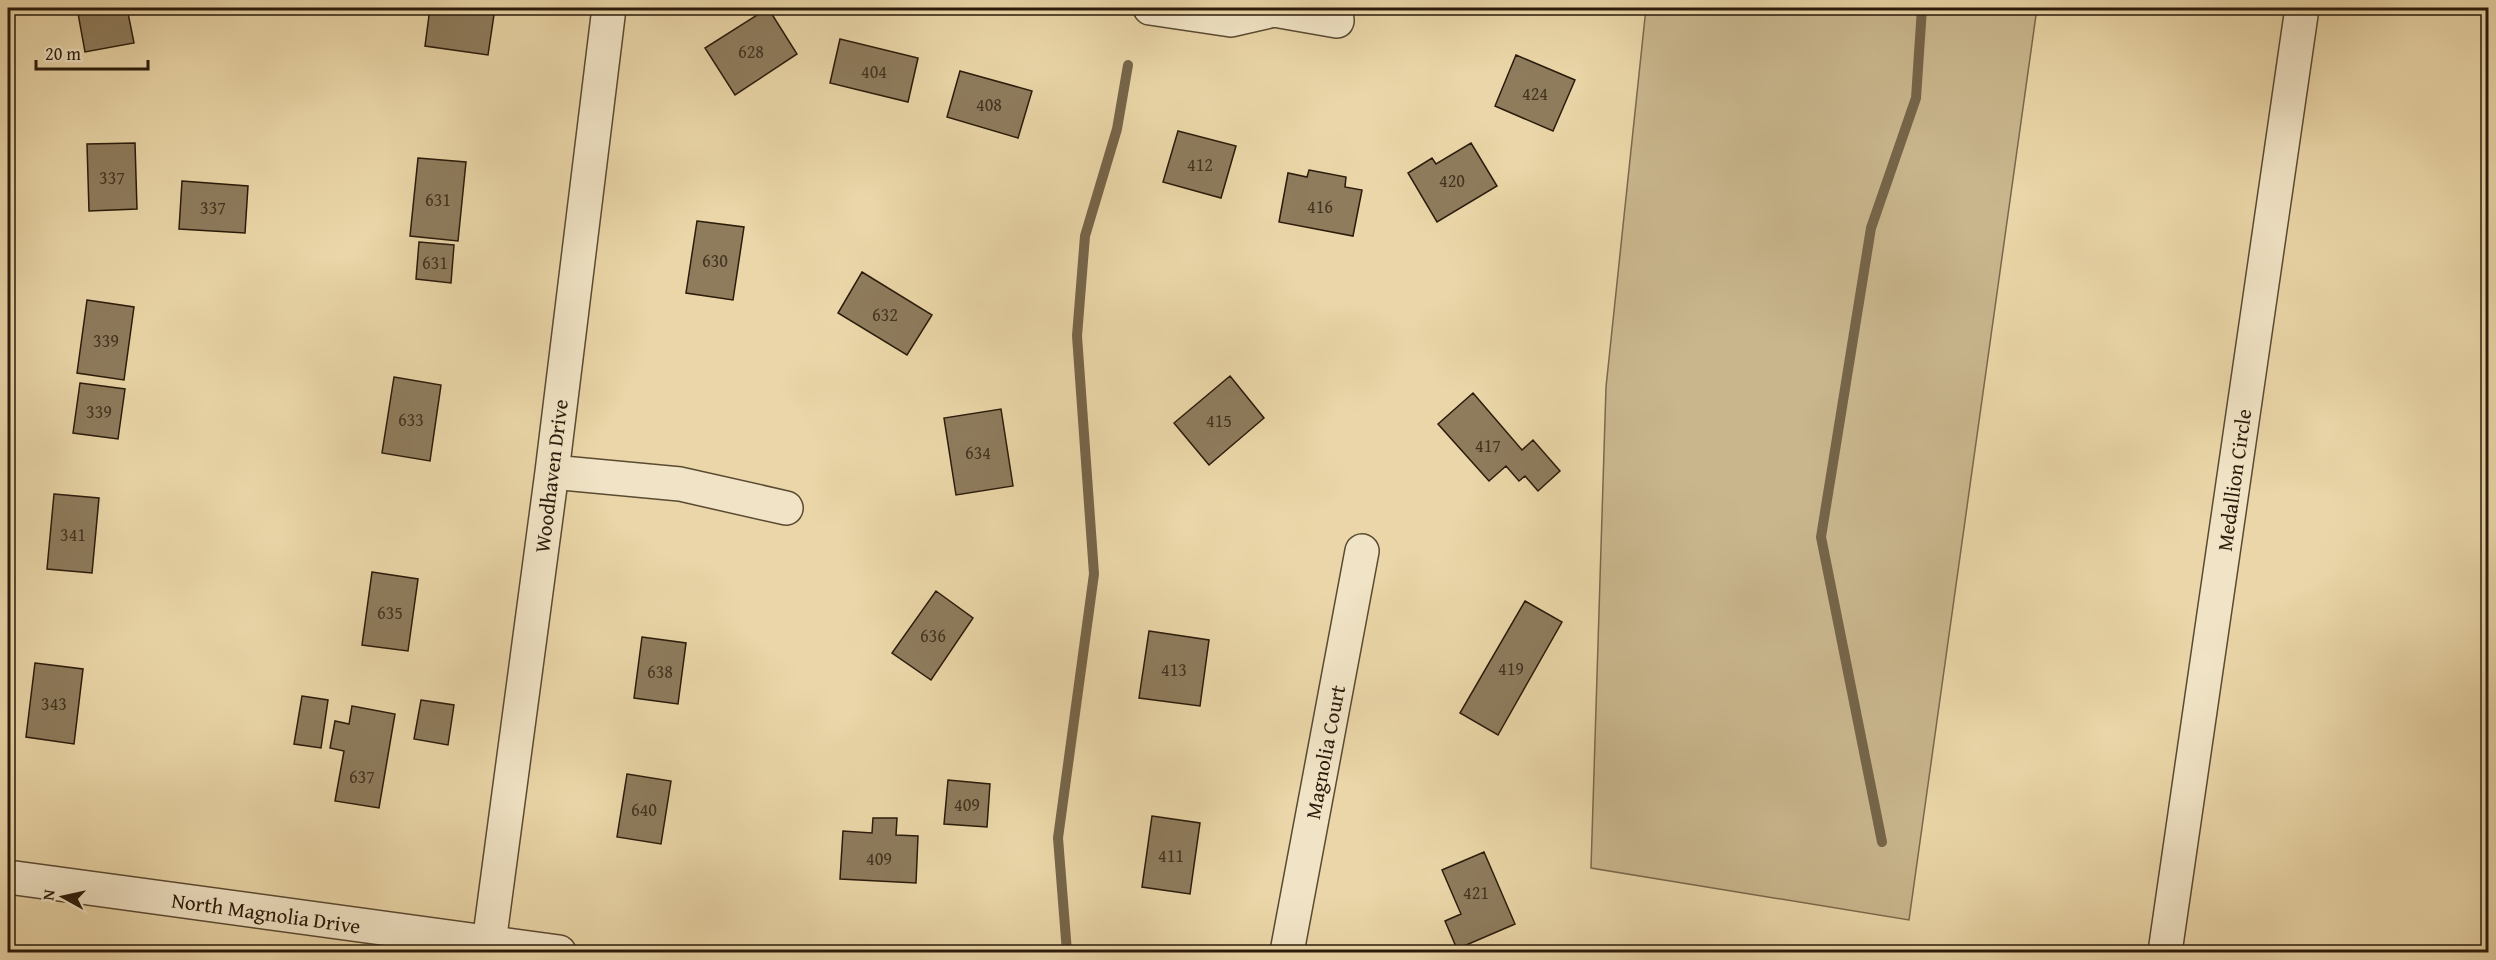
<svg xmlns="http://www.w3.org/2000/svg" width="2496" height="960" font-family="'Gentium Book Plus',serif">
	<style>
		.green { fill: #c9b68d; stroke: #7a684c; stroke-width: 1.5 }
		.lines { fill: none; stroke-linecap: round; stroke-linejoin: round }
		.stream { stroke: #766549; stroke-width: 10 }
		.building { fill: #8e7c5d; stroke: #2a1b0b; stroke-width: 1.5 }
		.minor-casing { stroke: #5a4a32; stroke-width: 36 }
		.minor { stroke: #f1e4c6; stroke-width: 33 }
		.labels { text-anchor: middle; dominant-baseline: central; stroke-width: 4.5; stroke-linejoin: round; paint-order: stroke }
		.number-label { font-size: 18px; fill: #433320 }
		.street-label { font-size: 21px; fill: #2a1b0b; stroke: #f1e4c6 }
	</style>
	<rect width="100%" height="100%" fill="#ead6a8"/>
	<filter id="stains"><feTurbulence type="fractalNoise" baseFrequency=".00333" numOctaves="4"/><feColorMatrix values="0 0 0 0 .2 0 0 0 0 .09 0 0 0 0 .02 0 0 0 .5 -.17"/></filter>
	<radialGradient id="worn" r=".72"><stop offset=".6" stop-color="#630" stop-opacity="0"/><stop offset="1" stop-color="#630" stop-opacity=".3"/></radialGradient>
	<path class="green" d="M1646,8H2037L1909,920L1591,868L1606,387Z"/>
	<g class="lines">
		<path class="stream" d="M1882,842L1821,537L1871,228L1916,98L1922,8
			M1067,952L1058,838L1094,574L1077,336L1085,236L1117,129L1128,65"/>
	</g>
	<path class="building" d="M77,8H127L134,43L85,52Z
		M430,8H495L488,55L425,46Z
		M768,8L797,54L735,95L705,48Z
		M840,39L918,58L908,102L830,83Z
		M1516,55L1575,80L1553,131L1495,106Z
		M960,71L1032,91L1018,138L947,117Z
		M1178,131L1236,146L1221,198L1163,182Z
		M135,143L137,209L89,211L87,144Z
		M1471,143L1497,186L1437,222L1408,173L1432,158L1436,164Z
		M418,158L466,162L458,241L410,236Z
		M1309,170L1346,177L1345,187L1362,190L1353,236L1279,222L1288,173L1307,177Z
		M182,181L248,186L245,233L179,229Z
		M697,221L744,227L733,300L686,293Z
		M419,242L454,245L451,283L416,279Z
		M862,272L932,315L907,355L838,313Z
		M87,300L134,307L124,380L77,373Z
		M1230,376L1264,418L1209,465L1174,423Z
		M394,377L441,385L430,461L382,453Z
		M80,383L125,389L118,439L73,433Z
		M1473,393L1522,450L1533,440L1560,471L1538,491L1525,476L1519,481L1506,466L1489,481L1438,424Z
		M1001,409L1013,486L956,495L944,418Z
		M54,494L99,498L92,573L47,569Z
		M372,572L418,579L408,651L362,645Z
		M936,591L973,618L931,680L892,653Z
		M1525,601L1562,622L1498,735L1460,713Z
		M1149,631L1209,640L1200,706L1139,698Z
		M642,637L686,643L678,704L634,698Z
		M35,663L83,669L74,744L26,737Z
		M302,696L328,700L321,748L294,744Z
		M421,700L454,705L448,745L414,739Z
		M352,706L395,714L379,808L335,801L344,751L330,748L335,721L349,724Z
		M627,774L671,781L661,844L617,837Z
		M948,780L990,784L987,827L944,824Z
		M1152,816L1200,823L1190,894L1142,887Z
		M873,818H897L896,835L918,836L916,883L840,879L843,831L872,833Z
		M1484,852L1515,924L1457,949L1445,921L1461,914L1442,870Z"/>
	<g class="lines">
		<g class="minor-casing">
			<path id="minor" d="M1150,8L1231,20L1274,10L1337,21L1336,8
				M552,472L680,484L786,508
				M8,877L559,952
				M489,943L552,472L609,8
				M1287,952L1362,551
				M2165,952L2302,8"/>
		</g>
		<use href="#minor" class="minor"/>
	</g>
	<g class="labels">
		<g class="number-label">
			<text x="751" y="51">628</text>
			<text x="874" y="71">404</text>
			<text x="1535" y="93">424</text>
			<text x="989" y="104">408</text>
			<text x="1200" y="164">412</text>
			<text x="112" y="177">337</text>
			<text x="1452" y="180">420</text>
			<text x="438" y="199">631</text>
			<text x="1320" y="206">416</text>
			<text x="213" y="207">337</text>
			<text x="715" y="260">630</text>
			<text x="435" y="262">631</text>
			<text x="885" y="314">632</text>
			<text x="106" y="340">339</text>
			<text x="99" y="411">339</text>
			<text x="411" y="419">633</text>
			<text x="1219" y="420">415</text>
			<text x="1488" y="445">417</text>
			<text x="978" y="452">634</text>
			<text x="73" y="534">341</text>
			<text x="390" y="612">635</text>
			<text x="933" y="635">636</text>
			<text x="1511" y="668">419</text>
			<text x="1174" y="669">413</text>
			<text x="660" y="671">638</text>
			<text x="54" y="703">343</text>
			<text x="362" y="776">637</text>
			<text x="967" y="804">409</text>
			<text x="644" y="809">640</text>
			<text x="1171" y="855">411</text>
			<text x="879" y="858">409</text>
			<text x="1476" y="892">421</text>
		</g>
		<g class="street-label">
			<text transform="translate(551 476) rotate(-83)">Woodhaven Drive</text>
			<text transform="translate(2234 480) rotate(-82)">Medallion Circle</text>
			<text transform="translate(1325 752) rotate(-79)">Magnolia Court</text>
			<text transform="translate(266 913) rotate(8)">North Magnolia Drive</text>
		</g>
	</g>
	<rect width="2496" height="960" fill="none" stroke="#ead6a8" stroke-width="30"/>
	<rect x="9" y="9" width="2478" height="942" fill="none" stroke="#2a1b0b" stroke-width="3"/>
	<rect x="15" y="15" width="2466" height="930" fill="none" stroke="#2a1b0b" stroke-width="1.5"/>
	<g transform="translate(63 897) rotate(278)" stroke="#f1e4c6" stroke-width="4.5" paint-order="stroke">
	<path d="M0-4.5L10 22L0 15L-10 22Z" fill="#2a1b0b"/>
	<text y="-9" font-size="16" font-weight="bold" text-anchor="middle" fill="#2a1b0b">N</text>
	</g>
	<path d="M36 60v9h112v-9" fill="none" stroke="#2a1b0b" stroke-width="3"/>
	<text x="45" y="60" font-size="18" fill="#2a1b0b" stroke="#f1e4c6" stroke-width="4.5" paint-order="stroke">20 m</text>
	<rect width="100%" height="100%" filter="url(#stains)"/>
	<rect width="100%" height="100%" fill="url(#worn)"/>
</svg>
